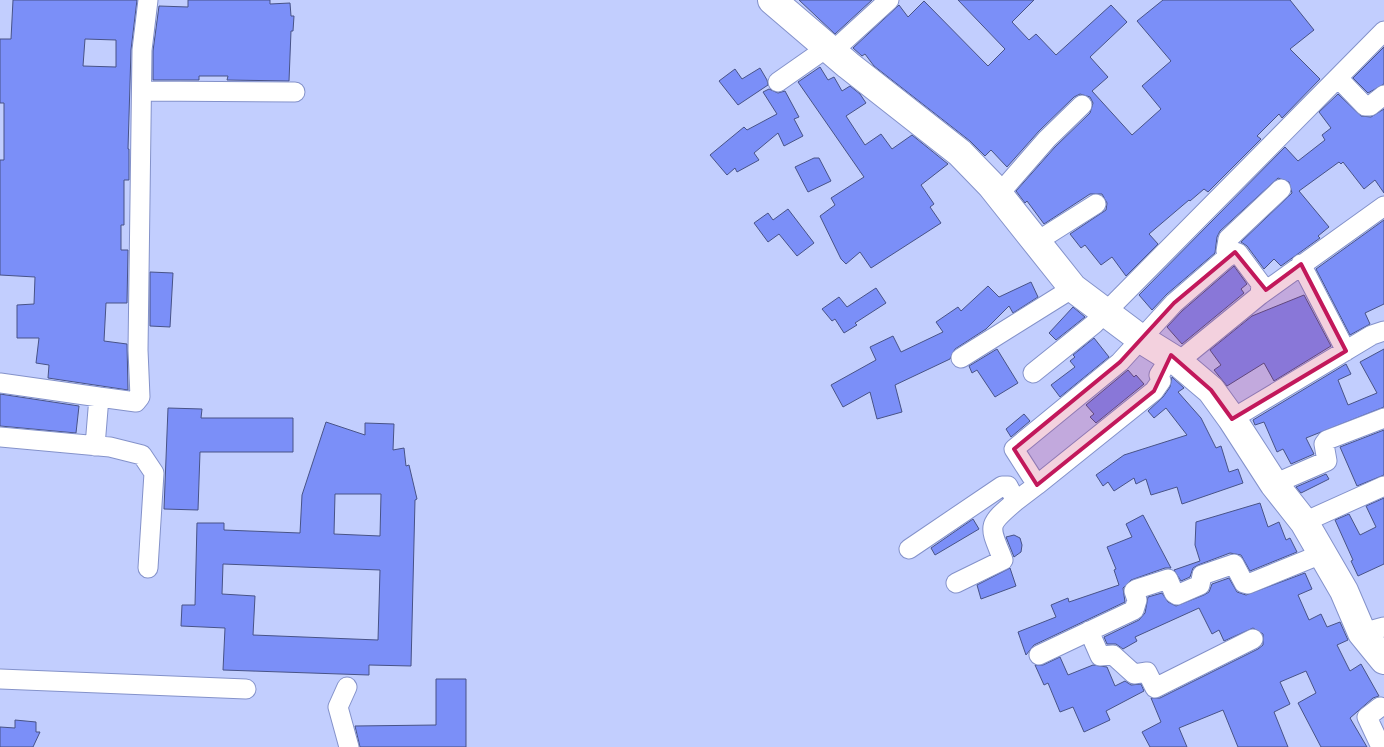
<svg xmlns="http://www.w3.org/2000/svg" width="1384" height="747" font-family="Spectral,serif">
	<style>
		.building { fill: #7b8ff8; stroke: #485387; fill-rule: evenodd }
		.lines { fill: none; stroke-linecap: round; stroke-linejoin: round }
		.street-casing { stroke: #8492ca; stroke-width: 21 }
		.secondary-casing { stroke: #8492ca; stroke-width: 30 }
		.street { stroke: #fff; stroke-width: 19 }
		.secondary { stroke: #fff; stroke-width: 28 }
		.marked { fill: #c2185b; fill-opacity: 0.2; stroke: #c2185b; stroke-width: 4; stroke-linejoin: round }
	</style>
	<rect width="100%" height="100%" fill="#c2cefe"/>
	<path class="building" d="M13,0H137L131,50L128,149H129V180H124V225H121V250H128L127,303H106L104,341L127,344L128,390L48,378L49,365L36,363L39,338H17V305L34,304L35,277L0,275V160H4V103H0V39H11ZM85,39L116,40V67L83,66Z
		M188,0H270V4L290,3L291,16H294L293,31H291L289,81L227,80L228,76H199V80H153V51L159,6L188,7Z
		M799,0H872L835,34Z
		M958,0H1034L1012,22L1029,40L1036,34L1056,55L1111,5L1127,22L1090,57L1108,77L1092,91L1132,135L1161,109L1142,86L1171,61L1137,21L1163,0H1290L1314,30L1290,49L1320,79L1282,118L1279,114L1257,136L1261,139L1208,192L1204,189L1190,201L1189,200L1149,234L1158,244L1126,276L1112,257L1101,265L1085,245L1081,248L1070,234L1106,210L1107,203L1102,194H1090L1044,224L1027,201L1025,203L1016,191L1055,147L1090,113L1093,103L1090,97L1080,94L1074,97L1039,131L1007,167L991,150L985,156L970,141L874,66L865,54L862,56L853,48L899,5L908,17L924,1L988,66L1005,49Z
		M1384,47V84L1368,93L1353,78Z
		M820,67L828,80L834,77L842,91L850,86L860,94L866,103L846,116L865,145L881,134L892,149L912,135L948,164L921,185L934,204L930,207L941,223L871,268L860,252L846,264L841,259L820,216L835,205L831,198L864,177L798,82Z
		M760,68L767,80L768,85L738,105L719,81L735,69L742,79Z
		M769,89L778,93L785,91L799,117L794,119L803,136L784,146L778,133L754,153L759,160L737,172L735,168L727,175L710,155L744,127L747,130L777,114L763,92Z
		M1338,94L1361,116L1371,117L1384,109V193L1375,180L1364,189L1343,162L1341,164L1339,162L1299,191L1329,227L1318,236L1320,238L1281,266L1274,259L1264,269L1247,246L1241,242L1292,193L1289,182L1278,178L1220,231L1217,237L1215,253L1167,294L1152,310L1139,295L1285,147L1298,161L1325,140L1322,135L1331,128L1319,112Z
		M814,158H819L831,181L808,192L795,167Z
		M788,209L814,243L797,256L779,234L768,242L754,223L768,213L773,220Z
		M1384,220V304L1365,313L1370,324L1350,335L1316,269Z
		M1234,266L1247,284L1241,289L1244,293L1182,344L1167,327L1182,311Z
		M150,272L173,273L170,327L150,326Z
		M1031,282L1038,297L1013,313L1009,306L986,329L955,349L950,359L895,385L902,412L877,419L870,392L843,407L831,385L876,360L870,347L893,336L901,352L943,332L936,322L958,307L961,311L988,286L999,297Z
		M876,288L886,303L855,323L857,325L844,333L835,319L832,321L822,309L839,297L847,307Z
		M1304,295L1331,346L1274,381L1264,363L1227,386L1214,370L1221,365L1210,350L1252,316Z
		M1073,307L1085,317L1056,340L1049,333Z
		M1094,338L1109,357L1060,397L1051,385L1075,367L1070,361L1075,357L1073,355Z
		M997,349L1018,383L995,397L977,370L972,373L969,366Z
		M1384,349V407L1306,438L1314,454L1291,464L1283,449L1277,452L1264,422L1255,425L1253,420L1346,364L1351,374L1338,380L1348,405L1377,393L1360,362Z
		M1128,370L1134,377L1136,375L1144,384L1096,423L1090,417L1094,414L1086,405Z
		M1172,377L1184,388L1178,392L1201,418L1216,448L1221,446L1229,472L1238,469L1243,483L1182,504L1177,487L1151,495L1146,479L1136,484L1134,478L1114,491L1108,482L1103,486L1096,475L1124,455L1187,435L1166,408L1154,418L1148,411L1163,397L1170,387Z
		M0,394L79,406L76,433L0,426Z
		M168,408L202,409L201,418H293V452H200L198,510L164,509Z
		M1024,414L1030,421L1011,437L1006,429Z
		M326,422L365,435V423L394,424L393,450L404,448L406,466L409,465L417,499L415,500L411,666L369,665V675L223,670L225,628L181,626L182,605H195L197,523H224V530L300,533L302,495ZM335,494H381L380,536L334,534ZM223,564L380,570L378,640L253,635L255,596L222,594Z
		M1384,430V475L1357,486L1340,447Z
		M1326,474L1329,479L1301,493L1296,487Z
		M1384,498V564L1358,576L1351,561L1353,560L1335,520L1349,514L1360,535L1376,527L1366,506Z
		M1260,503L1268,527L1279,522L1286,540L1290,538L1297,552L1250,571L1241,555L1230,553L1198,565L1193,568L1190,577L1181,581L1174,570L1200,561L1195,545L1196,522Z
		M1143,515L1171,568H1165L1131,580L1123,588L1125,602L1034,645L1026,655L1018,632L1056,617L1051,605L1068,598L1069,602L1119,585L1114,570L1116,569L1107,547L1132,537L1126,524Z
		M973,519L979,529L935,555L931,548Z
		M1014,535L1020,538L1022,545L1021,552L1014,557L1006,537Z
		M1010,568L1016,586L981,599L977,585Z
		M1305,573L1312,589L1298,595L1309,620L1321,614L1327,627L1340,622L1348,640L1337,645L1350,671L1361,664L1379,696L1373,698L1350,718L1367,747H1321L1298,703L1316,693L1306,671L1280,682L1290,704L1274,712L1288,747H1238L1223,710L1179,728L1187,747H1150L1142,732L1161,722L1151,698H1160L1258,649L1263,645V634L1253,628L1224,641L1219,630L1212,634L1199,608L1135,637L1137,641L1123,649L1116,644H1107L1104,637L1139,620L1145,613L1148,597L1162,593L1168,602L1176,606L1204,595L1209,592L1212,584L1229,578L1237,592L1246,595Z
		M1060,657L1068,675L1093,665L1107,667L1115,686L1125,681L1131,685L1141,684L1144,691L1106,711L1110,720L1084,732L1073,707L1060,712L1048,683L1044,685L1035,665H1043Z
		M436,679H466V747H360L355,726L436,725Z
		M15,720L36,722V732H40L33,747H0V727L15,728Z"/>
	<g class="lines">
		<g class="street-casing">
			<path id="street" d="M833,51L889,0
				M1338,78L1365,106H1370L1384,95
				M778,82L828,47
				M142,91L295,92
				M999,194L1047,139L1082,105
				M1036,242L1096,204
				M1230,255L1226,251L1228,239L1281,189
				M1301,264L1346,351
				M1260,295L1384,206
				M961,358L1073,288
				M1033,373L1094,324L1384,31
				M0,383L99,397L95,446
				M99,397L136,402L140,397L138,350L142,50L148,0
				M1232,419L1372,335L1384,331
				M0,437L110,447L142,455L154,473L148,568
				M1274,484L1327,461L1324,444L1327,440L1384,418
				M1037,485L1154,391L1161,381L1159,375L1170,358
				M1304,522L1384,486
				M909,549L1002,486H1008L1016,501L1037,485L1014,449L1120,362L1174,303L1226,258L1235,252L1238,253L1261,284L1260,295L1178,362
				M956,583L1003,560C989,525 986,526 1016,501
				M1089,631L1100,656L1113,655L1134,674L1147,672L1155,688L1253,639
				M1362,633L1384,627
				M1039,655L1134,610L1137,600L1134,591L1137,589L1168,579L1174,593L1177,595L1200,585L1202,575L1234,564L1244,583L1248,584L1324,553
				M0,679L246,689
				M347,687L338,707L349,747
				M1380,707L1367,717L1381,747"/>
		</g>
		<g class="secondary-casing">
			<path id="secondary" d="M772,0L848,65L960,153L991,185L1073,288L1141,339L1178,362L1211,390L1232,419L1274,484L1304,522L1344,591L1362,633L1384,660"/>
		</g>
		<use href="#street" class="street"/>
		<use href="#secondary" class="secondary"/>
	</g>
	<path class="marked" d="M1235,252L1266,290L1301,264L1346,351L1232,419L1211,390L1171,355L1154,391L1037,485L1014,449L1120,362L1174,303Z"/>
</svg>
